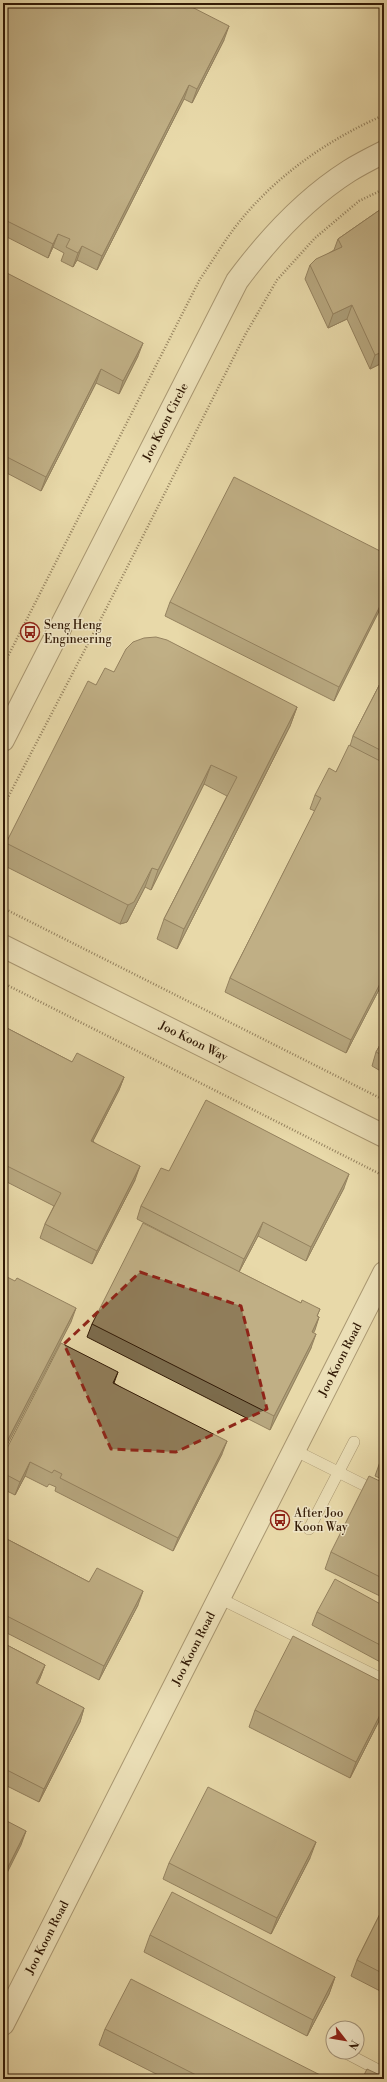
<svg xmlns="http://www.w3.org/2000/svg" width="387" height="2082" font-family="'Libre Bodoni',serif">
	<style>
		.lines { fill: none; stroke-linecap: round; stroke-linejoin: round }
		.lane-casing { stroke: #5f492e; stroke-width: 12 }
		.street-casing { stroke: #5f492e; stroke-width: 24 }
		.path { stroke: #311905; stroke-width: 2.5; stroke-dasharray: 1 2; stroke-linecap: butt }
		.lane { stroke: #f0e6c7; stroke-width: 11 }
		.street { stroke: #f0e6c7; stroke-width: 22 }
		.wall { fill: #7c6c4d; stroke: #311905 }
		.shaded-wall { fill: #65583f; stroke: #311905 }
		.building { fill: #907d5a; stroke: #311905 }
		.marked { fill: none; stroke: #8f2418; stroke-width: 3; stroke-dasharray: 8 5; stroke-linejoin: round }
		.labels { text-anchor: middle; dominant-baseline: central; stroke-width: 3; stroke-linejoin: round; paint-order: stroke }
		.street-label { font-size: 12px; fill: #311905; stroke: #f0e6c7 }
		.poi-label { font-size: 12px; fill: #311905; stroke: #f0e6c7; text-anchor: start }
	</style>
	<rect width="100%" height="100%" fill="#e8d9a9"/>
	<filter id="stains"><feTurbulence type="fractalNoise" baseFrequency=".005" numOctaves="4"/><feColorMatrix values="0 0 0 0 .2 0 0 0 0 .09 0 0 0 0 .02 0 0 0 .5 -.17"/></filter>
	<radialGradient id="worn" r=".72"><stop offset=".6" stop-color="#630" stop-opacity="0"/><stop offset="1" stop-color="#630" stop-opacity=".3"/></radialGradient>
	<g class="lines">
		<g class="lane-casing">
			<path id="lane" d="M294,1450L384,1495
				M309,1529L354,1442
				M219,1598L384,1680
				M344,2052L384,2073"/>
		</g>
		<g class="street-casing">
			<g id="street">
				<path id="s1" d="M3,740L237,281C268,239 305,199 349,171C360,164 372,158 384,152"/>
				<path id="s2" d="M3,946L384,1136"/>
				<path id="s3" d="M3,2024L384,1273"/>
			</g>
		</g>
		<path class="path" d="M3,666L200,279C212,262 223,243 236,226C274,177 327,140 384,115
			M3,807L106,609L245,335L277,280L315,238L359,201L384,189
			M3,908L384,1100
			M3,983L384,1176"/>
		<use href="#lane" class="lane"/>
		<use href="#street" class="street"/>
	</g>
	<path class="wall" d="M3,3L224,40L192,103L184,99L97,270L77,260L73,267L61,261L64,253L53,247L48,258L3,235Z
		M370,3H380L372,7Z
		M384,207V362L370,369L347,319L328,328L305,279L310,265L334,250L338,239Z
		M3,271L138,356L119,394L96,383L41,491L3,471Z
		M384,601L334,701L165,616L170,602Z
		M114,672L297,707L290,726L177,949L157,939L164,919L227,796L204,784L151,890L145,887L127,922L120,924L3,865V850L6,843L96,685Z
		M384,676V980L346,1053L225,992L230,978L315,811L310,809L315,795L336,772L350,746L353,736Z
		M3,1026L72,1062L124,1077L119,1090L93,1141L135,1180L92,1264L40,1238L45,1224L54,1206L3,1180Z
		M384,1038V1073L372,1066L376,1052Z
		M169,1171L344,1188L306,1261L258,1236L239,1272L301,1303L320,1309L317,1316L319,1317L313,1333L311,1348L270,1430L87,1337L92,1324L189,1246L137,1219L141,1206Z
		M118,1372L114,1383L222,1454L173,1551L55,1491L56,1487L49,1484L47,1487L25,1476L15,1495L3,1489V1456Z
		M384,1454V1480L375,1476L381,1459Z
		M384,1483V1598L325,1569L331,1552Z
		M3,1537L89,1582L138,1605L99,1680L3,1631Z
		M384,1606V1664L312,1625L317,1612Z
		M3,1643L45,1665L40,1678L37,1684L84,1708L80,1722L39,1802L3,1784Z
		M255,1710L384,1711L350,1778L249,1727Z
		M310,1858L271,1934L163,1879L169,1863Z
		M384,1906V1993L351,1976L357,1960Z
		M150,1935L335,1977L329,1994L307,2036L144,1952Z
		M105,2029L328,2079H166L99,2045Z"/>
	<path class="shaded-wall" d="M373,3H380L372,7Z
		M229,26L224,40L192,103L197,89Z
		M189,85L184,99L97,270L102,256Z
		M58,234L53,247L48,258L53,244Z
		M82,246L77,260L73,267L78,253Z
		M352,305L347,319L328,328L333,314Z
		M143,343L138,356L119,394L123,381Z
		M384,351V362L370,369L375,355Z
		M101,369L96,383L41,491L46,477Z
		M384,598V601L334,701L339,687Z
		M297,707L290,726L177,949L184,929Z
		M211,765L204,784L151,890L158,870Z
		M152,868L145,887L127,922L120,924L128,905Z
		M384,976V980L346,1053L351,1040Z
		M124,1077L119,1090L86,1154L91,1141Z
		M140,1166L135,1180L92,1264L97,1251Z
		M349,1174L344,1188L306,1261L311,1247Z
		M263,1222L258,1236L239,1272L244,1259Z
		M76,1308L71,1322L3,1453V1449Z
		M319,1317L315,1330L307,1346L312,1332Z
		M316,1334L311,1348L270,1430L274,1416Z
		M227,1441L222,1454L173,1551L178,1538Z
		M30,1462L25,1476L15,1495L20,1482Z
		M143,1591L138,1605L99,1680L104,1666Z
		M45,1665L40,1678L31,1697L36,1683Z
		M384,1707V1711L350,1778L356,1762Z
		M84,1708L80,1722L39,1802L44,1789Z
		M26,1831L21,1845L3,1881V1877Z
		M316,1842L310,1858L271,1934L277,1918Z
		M335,1977L329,1994L307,2036L313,2020Z"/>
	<path class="building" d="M3,3H184L229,26L197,89L189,85L102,256L82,246L78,253L66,247L70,239L58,234L53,244L3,219Z
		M384,207V351L375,355L352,305L333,314L310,265L316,259L342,247L338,239Z
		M3,271L143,343L123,381L101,369L46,477L3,455Z
		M234,477L384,553V598L339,687L170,602Z
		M156,637L167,640L297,707L184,929L164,919L237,777L211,765L158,870L152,868L134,902L128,905L6,843L88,681L96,685L105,668L114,672L126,649L133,642L144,638Z
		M384,676V752L353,736Z
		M349,745L384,763V976L351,1040L230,978L321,798L315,795L329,768L336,772Z
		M3,1026L72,1062L77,1053L124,1077L91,1141L140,1166L97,1251L45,1224L61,1193L3,1164Z
		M384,1038V1056L376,1052Z
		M206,1100L349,1174L311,1247L263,1222L244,1259L141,1206L161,1168L169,1171Z
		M143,1223L301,1303L302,1300L320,1309L317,1316L319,1317L312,1332L316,1334L274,1416L92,1324Z
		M3,1275L15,1281L17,1278L76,1308L3,1449Z
		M61,1343L118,1372L113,1383L227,1441L178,1538L60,1478L62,1474L54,1470L52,1473L30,1462L20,1482L3,1473V1456Z
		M384,1454V1461L381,1459Z
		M369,1476L384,1483V1579L331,1552Z
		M3,1537L89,1582L97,1568L143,1591L104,1666L3,1614Z
		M335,1579L384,1606V1647L317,1612Z
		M293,1636L384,1683V1707L356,1762L255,1710Z
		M3,1643L45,1665L36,1683L84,1708L44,1789L3,1768Z
		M208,1787L316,1842L277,1918L169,1863Z
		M3,1819L26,1831L3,1877Z
		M172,1892L335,1977L313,2020L150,1935Z
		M384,1906V1974L357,1960Z
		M131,1979L328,2079H204L105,2029Z
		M367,2069L384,2077V2079H362Z"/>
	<path d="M0 0H387V2082H0ZM140,1272L241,1306L267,1409L176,1452L111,1449L64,1344Z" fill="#e8d9a9" fill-opacity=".55" fill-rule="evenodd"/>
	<path class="marked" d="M140,1272L241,1306L267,1409L176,1452L111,1449L64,1344Z"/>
	<defs>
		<g id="bus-ring" transform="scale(1)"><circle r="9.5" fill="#f0e6c7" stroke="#8f2418" stroke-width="1.5"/><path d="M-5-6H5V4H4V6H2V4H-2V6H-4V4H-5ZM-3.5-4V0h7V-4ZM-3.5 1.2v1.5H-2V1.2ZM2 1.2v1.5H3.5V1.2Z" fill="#8f2418"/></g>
	</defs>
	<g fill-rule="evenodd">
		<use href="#bus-ring" x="30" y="632"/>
		<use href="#bus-ring" x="280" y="1520"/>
	</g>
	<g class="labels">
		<g class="street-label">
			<text stroke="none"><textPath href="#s1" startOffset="357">Joo Koon Circle</textPath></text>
			<text stroke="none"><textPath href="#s2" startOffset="213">Joo Koon Way</textPath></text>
			<text stroke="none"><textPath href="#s3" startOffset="745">Joo Koon Road</textPath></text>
			<text stroke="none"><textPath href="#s3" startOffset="421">Joo Koon Road</textPath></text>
			<text stroke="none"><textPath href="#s3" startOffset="97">Joo Koon Road</textPath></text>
		</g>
		<g class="poi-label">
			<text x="44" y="625">Seng Heng<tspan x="44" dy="14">Engineering</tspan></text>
			<text x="294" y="1513">After Joo<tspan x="294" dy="14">Koon Way</tspan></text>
		</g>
	</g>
	<rect width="387" height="2082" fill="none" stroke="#e8d9a9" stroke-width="16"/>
	<rect x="4" y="4" width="379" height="2074" fill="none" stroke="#311905" stroke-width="2"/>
	<rect x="8" y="8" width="371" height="2066" fill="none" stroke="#311905"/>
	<g transform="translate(345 2040) rotate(121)"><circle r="19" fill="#f0e6c7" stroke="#a49479"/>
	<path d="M0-3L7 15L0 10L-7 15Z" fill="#8f2418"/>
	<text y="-6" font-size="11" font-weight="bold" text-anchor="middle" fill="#311905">N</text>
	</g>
	<rect width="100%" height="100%" filter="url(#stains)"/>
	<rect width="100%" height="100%" fill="url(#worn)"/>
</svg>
